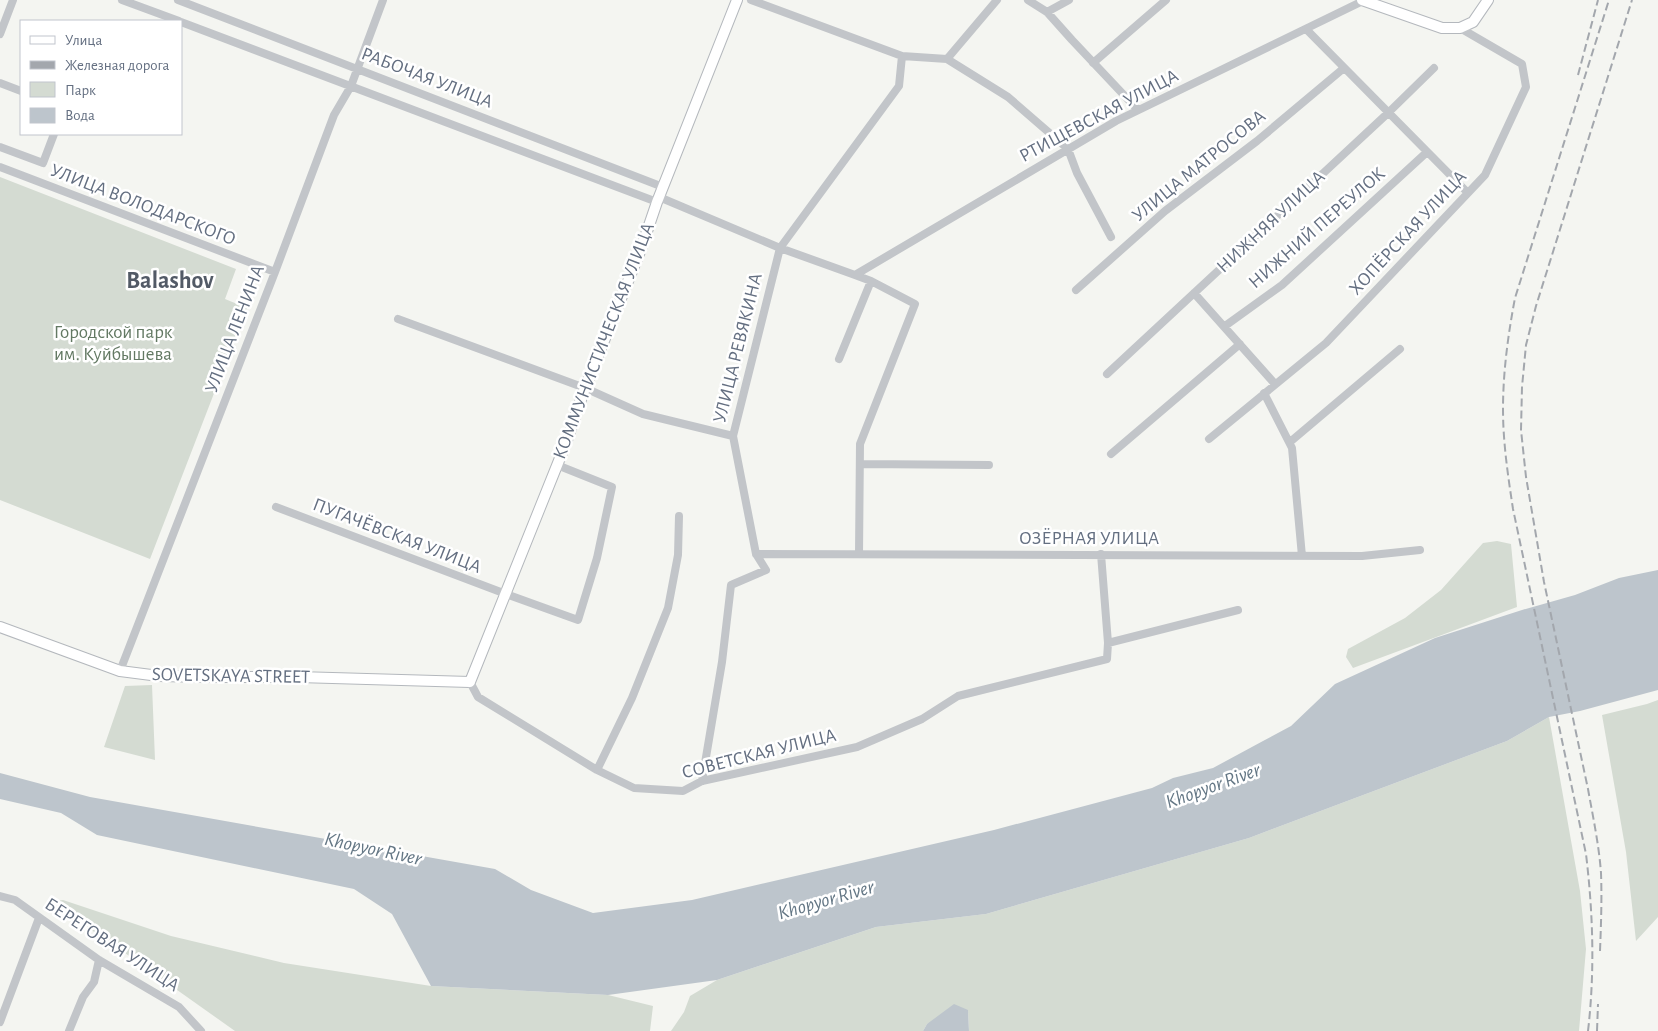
<svg xmlns="http://www.w3.org/2000/svg" width="1658" height="1031" font-family="'Alegreya Sans',sans-serif">
	<style>
		.green { fill: #d4dbd2 }
		.water { fill: #bdc5cc }
		.lines { fill: none; stroke-linecap: round; stroke-linejoin: round }
		.secondary-casing { stroke: #b4b8bd; stroke-width: 12 }
		.street { stroke: #c2c5c9; stroke-width: 8 }
		.secondary { stroke: #fff; stroke-width: 10 }
		.rail { stroke: #a3a7ad; stroke-width: 2; stroke-dasharray: 8 4; stroke-linecap: butt }
		.labels { text-anchor: middle; dominant-baseline: central; stroke-width: 5; stroke-linejoin: round; paint-order: stroke }
		.street-label { font-size: 19px; fill: #646f81; stroke: #fff }
		.park-label { font-size: 19px; fill: #637963; stroke: #fff }
		.water-label { font-size: 20px; font-style: italic; fill: #647785; stroke: #fff }
		.district-label { font-size: 24px; font-weight: bold; fill: #525a66; stroke: #fff }
	</style>
	<rect width="100%" height="100%" fill="#f4f5f1"/>
	<path class="green" d="M0,177L236,269L225,299L247,308L150,559L0,500Z
		M1497,541L1511,544L1517,607L1353,668L1346,657L1348,649L1405,618L1441,590L1483,543Z
		M152,685L155,760L104,747L125,686Z
		M1658,700V917L1636,941L1626,852L1602,715L1647,704Z
		M1549,717L1580,891L1586,949L1579,1031H969L968,1010L927,1024L923,1031H671L684,1012L690,996L717,980L876,927L986,914L1249,838L1507,741Z
		M63,900L171,936L284,963L431,986L608,995L653,1006L650,1031H235L108,941L49,902Z"/>
	<path class="water" d="M1658,570V690L1580,711L1549,717L1507,741L1249,838L986,914L876,927L717,980L608,995L431,986L392,914L354,889L97,835L61,813L0,799V773L90,797L495,869L531,890L593,913L692,900L994,830L1152,788L1173,778L1213,768L1263,741L1291,726L1335,684L1435,638L1522,610L1575,595L1619,578Z
		M954,1004L968,1010L969,1031H923L927,1024Z"/>
	<g class="lines">
		<g class="secondary-casing">
			<path id="secondary" d="M1362,0L1442,28H1460L1473,22L1488,0
				M0,627L120,671L159,676L206,677H298L470,682L566,443L585,388L641,249L657,202L737,0"/>
		</g>
		<path class="street" d="M122,0L179,21
			M178,0L663,187
			M751,0L902,56
			M1028,0L1047,12L1072,40L1138,110
			M1047,12L1069,0
			M181,22L657,202
			M1306,29L1468,193
			M0,34L13,0
			M947,59L1008,97L1068,149L1077,173L1111,237
			M1093,63L1166,0
			M0,83L21,91
			M0,147L43,163L54,134
			M0,167L275,272
			M659,197L780,248L855,275L1116,121L1365,0
			M855,275L871,281L915,304L860,444L859,554
			M1076,290L1165,211L1257,141L1344,68
			M1194,293L1275,384
			M398,319L585,388L643,414L733,436
			M1225,326L1282,285L1427,152
			M839,359L871,281
			M1107,374L1388,113L1434,68
			M1264,393L1292,448L1302,556
			M1209,439L1326,343L1485,175L1526,87L1522,64L1460,28
			M1290,442L1400,349
			M1111,454L1240,344
			M860,464L989,465
			M276,507L506,594L578,620L597,558L612,487L557,465
			M756,554L1362,556L1420,550
			M1101,554L1108,643
			M120,671L275,272L334,115L351,86L383,0
			M470,682L478,697L597,770L634,788L683,791L702,781L857,747L922,719L958,696L1107,659L1108,643L1238,610
			M597,770L632,698L668,608L678,555L679,516
			M702,781L722,662L731,585L766,570L756,554L733,436L780,248L899,86L902,56L947,59L997,0
			M0,896L15,900L99,960L179,1007L201,1031
			M0,1022L39,918
			M69,1031L83,997L94,982L99,960"/>
		<use href="#secondary" class="secondary"/>
		<path class="rail" d="M1578,75L1598,0
			M1600,951C1601,925 1602,899 1601,873C1599,845 1593,817 1588,789L1544,582L1526,477L1521,430L1522,387L1526,345L1536,306L1632,0
			M1588,1031C1595,971 1593,913 1586,854L1513,509C1508,476 1503,443 1503,409C1503,372 1508,335 1515,298L1609,0
			M1597,1031L1598,1004"/>
	</g>
	<g class="labels">
		<g class="street-label">
			<text transform="translate(427 78) rotate(21)">РАБОЧАЯ УЛИЦА</text>
			<text transform="translate(1099 116) rotate(-28)">РТИЩЕВСКАЯ УЛИЦА</text>
			<text transform="translate(1199 166) rotate(-39)">УЛИЦА МАТРОСОВА</text>
			<text transform="translate(143 205) rotate(21)">УЛИЦА ВОЛОДАРСКОГО</text>
			<text transform="translate(1271 222) rotate(-43)">НИЖНЯЯ УЛИЦА</text>
			<text transform="translate(1317 228) rotate(-41)">НИЖНИЙ ПЕРЕУЛОК</text>
			<text transform="translate(1408 233) rotate(-47)">ХОПЁРСКАЯ УЛИЦА</text>
			<text transform="translate(235 329) rotate(-69)">УЛИЦА ЛЕНИНА</text>
			<text transform="translate(604 341) rotate(-69)">КОММУНИСТИЧЕСКАЯ УЛИЦА</text>
			<text transform="translate(738 348) rotate(-76)">УЛИЦА РЕВЯКИНА</text>
			<text transform="translate(397 536) rotate(21)">ПУГАЧЁВСКАЯ УЛИЦА</text>
			<text x="1089" y="538">ОЗЁРНАЯ УЛИЦА</text>
			<text transform="translate(231 676) rotate(1)">SOVETSKAYA STREET</text>
			<text transform="translate(759 754) rotate(-14)">СОВЕТСКАЯ УЛИЦА</text>
			<text transform="translate(112 945) rotate(33)">БЕРЕГОВАЯ УЛИЦА</text>
		</g>
		<g class="park-label">
			<text x="113" y="332">Городской парк<tspan x="113" dy="22">им. Куйбышева</tspan></text>
		</g>
		<g class="water-label">
			<text transform="translate(1213 786) rotate(-20)">Khopyor River</text>
			<text transform="translate(373 849) rotate(12)">Khopyor River</text>
			<text transform="translate(826 900) rotate(-16)">Khopyor River</text>
		</g>
		<g class="district-label">
			<text x="170" y="281">Balashov</text>
		</g>
	</g>
	<rect x="20" y="20" width="162" height="115" fill="#ffffff" stroke="#c1c5cd"/>
	<rect x="30" y="36" width="25" height="8" fill="#ffffff" stroke="#c1c5cd"/>
	<text x="65" y="45" font-size="15" fill="#646f81">Улица</text>
	<rect x="30" y="61" width="25" height="8" fill="#a3a7ad" stroke="#c1c5cd"/>
	<text x="65" y="70" font-size="15" fill="#646f81">Железная дорога</text>
	<rect x="30" y="82" width="25" height="15" fill="#d4dbd2" stroke="#c1c5cd"/>
	<text x="65" y="95" font-size="15" fill="#646f81">Парк</text>
	<rect x="30" y="108" width="25" height="15" fill="#bdc5cc" stroke="#c1c5cd"/>
	<text x="65" y="120" font-size="15" fill="#646f81">Вода</text>
</svg>
